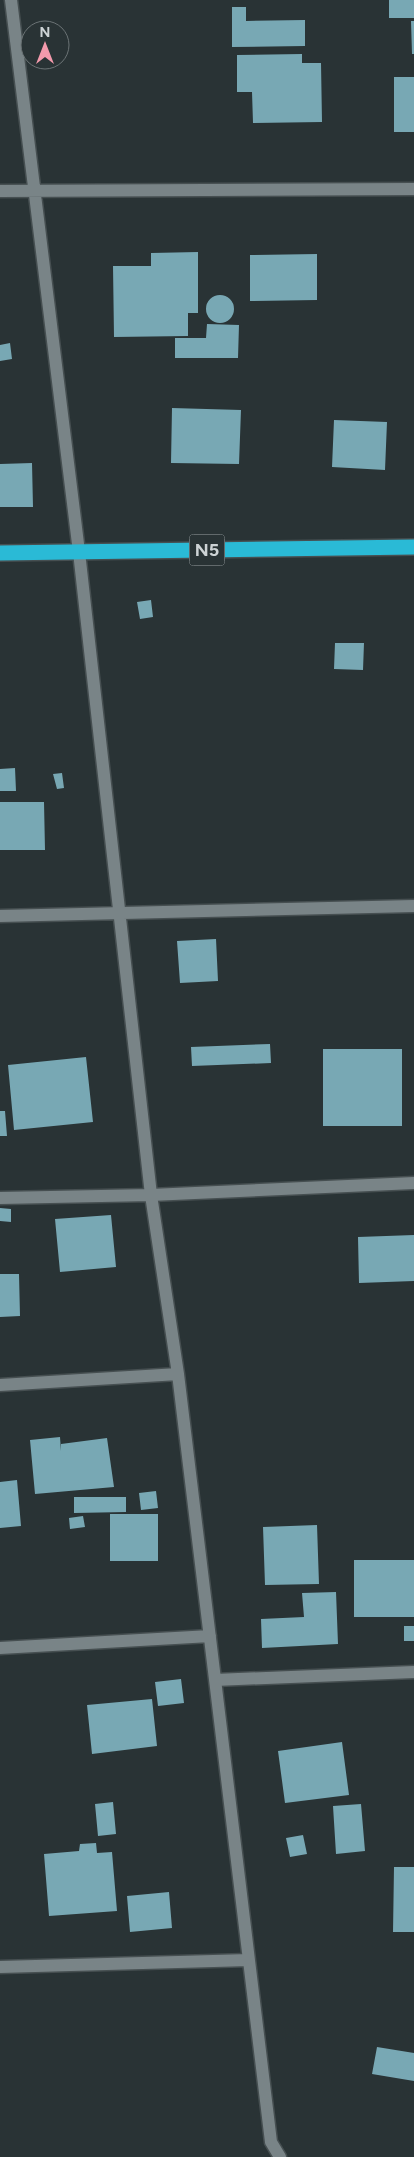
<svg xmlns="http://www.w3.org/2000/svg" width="414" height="2157" font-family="Figtree,sans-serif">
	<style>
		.building { fill: #78a8b4 }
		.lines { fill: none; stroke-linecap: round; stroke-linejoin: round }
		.minor-casing { stroke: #464f51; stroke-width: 15 }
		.highway-casing { stroke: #464f51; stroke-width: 18 }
		.minor { stroke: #798487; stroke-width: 12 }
		.highway { stroke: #2abad6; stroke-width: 15 }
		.labels { text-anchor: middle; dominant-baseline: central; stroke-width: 5; stroke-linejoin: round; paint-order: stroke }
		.shield { fill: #293335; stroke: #9ca3a5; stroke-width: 1 }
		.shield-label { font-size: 18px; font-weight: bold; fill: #cdd3d5 }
	</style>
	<rect width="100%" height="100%" fill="#293335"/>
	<path class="building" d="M389,0H414V18H389Z
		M232,7H246V21L305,20V46L232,47Z
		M411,21H414V54H412Z
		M302,54V63H321L322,122L253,123L252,92H237V55Z
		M394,77H414V132H394Z
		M198,252V313H188V336L114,337L113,266H151V253Z
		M317,254V300L250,301V255Z
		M206 309a14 14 0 1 1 28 0a14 14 0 1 1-28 0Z
		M207,324L239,325L238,358H175V338H206Z
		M10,343L12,359L0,361V345Z
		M172,408L241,410L239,464L171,463Z
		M334,420L387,422L385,470L332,467Z
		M32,463L33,507H0V464Z
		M151,600L153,617L140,619L137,602Z
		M335,643H364L363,670L334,669Z
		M15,768L16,791H0V769Z
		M62,773L64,788L57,789L53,774Z
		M0,802H44L45,850H0Z
		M216,939L218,981L180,983L177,941Z
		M270,1044L271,1063L192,1066L191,1047Z
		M323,1049H402V1126H323Z
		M86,1057L93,1122L14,1130L8,1065Z
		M0,1111H5L7,1136H0Z
		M0,1208L11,1209V1222L0,1221Z
		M111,1215L116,1267L60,1272L55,1219Z
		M414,1235V1281L359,1283L358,1237Z
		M0,1274H19L20,1316L0,1317Z
		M60,1437L61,1451V1444L107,1438L114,1487L35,1494L30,1440Z
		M17,1480L21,1526L0,1528V1482Z
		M156,1491L158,1508L141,1510L139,1493Z
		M74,1497H126V1512L74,1513Z
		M110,1514H158V1561H110Z
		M83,1516L85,1527L70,1529L69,1518Z
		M317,1525L319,1584L265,1585L263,1527Z
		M354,1560H414V1617H354Z
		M336,1592L338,1644L262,1648L261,1619L304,1617L302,1593Z
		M404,1626H414V1641H404Z
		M181,1679L184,1703L158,1706L155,1682Z
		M152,1699L157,1746L92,1754L87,1705Z
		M342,1742L349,1795L285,1803L278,1751Z
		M113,1802L116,1834L98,1836L95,1804Z
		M361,1804L365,1851L336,1854L333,1806Z
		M303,1835L307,1854L290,1857L286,1838Z
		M96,1843L97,1853L112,1852L117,1911L49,1916L44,1854L79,1851L80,1844Z
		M394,1867H414V1932H393Z
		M169,1892L172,1928L130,1932L127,1896Z
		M377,2047L414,2053V2081L372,2074Z"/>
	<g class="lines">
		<g class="minor-casing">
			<path id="minor" d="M11,0L79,552L151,1195L178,1374L271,2142L280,2157
				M0,191L414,189
				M0,916L414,906
				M0,1198L151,1195L414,1183
				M0,1385L178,1374
				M0,1648L210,1636
				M215,1680L414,1672
				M0,1967L249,1960"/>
		</g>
		<g class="highway-casing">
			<path id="highway" d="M0,553L414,547"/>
		</g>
		<use href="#minor" class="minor"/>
		<use href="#highway" class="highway"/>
	</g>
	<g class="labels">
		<rect class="shield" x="189.5" y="534.5" width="35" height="31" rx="4"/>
		<g class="shield-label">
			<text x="207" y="550">N5</text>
		</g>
	</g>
	<g transform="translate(45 45)"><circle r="24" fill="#293335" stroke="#6b7375"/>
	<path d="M0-4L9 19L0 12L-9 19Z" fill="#f39aac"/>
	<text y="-8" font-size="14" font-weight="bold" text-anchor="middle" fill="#cdd3d5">N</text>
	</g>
</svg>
